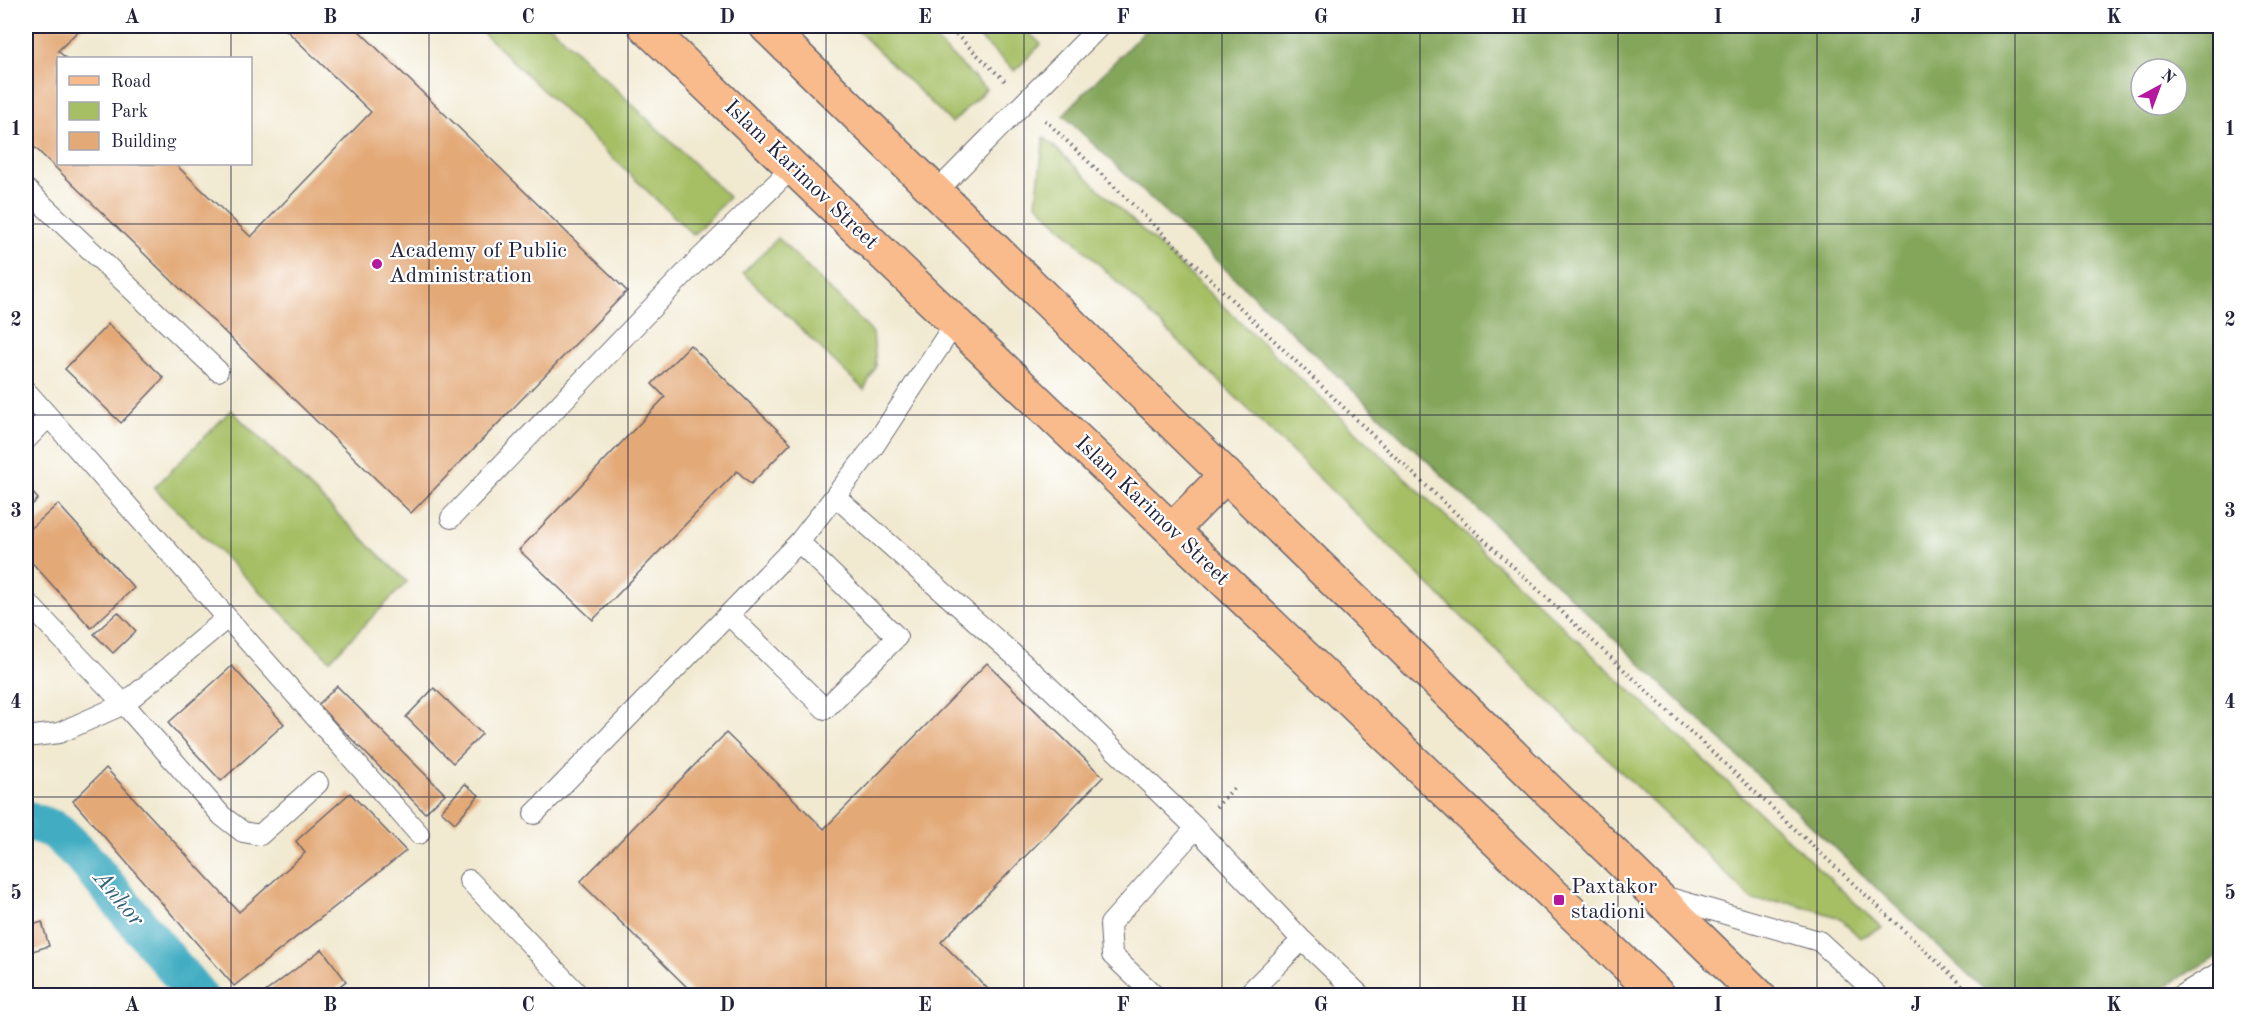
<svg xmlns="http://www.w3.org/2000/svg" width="2246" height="1021" font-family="'Old Standard TT',serif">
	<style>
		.green { fill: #a6bf65; stroke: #647050; stroke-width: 1.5 }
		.forest { fill: #84a65a; stroke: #53644a; stroke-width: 1.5; fill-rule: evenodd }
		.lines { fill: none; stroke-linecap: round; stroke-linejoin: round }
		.canal { stroke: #43adc2; stroke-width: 39 }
		.building { fill: #e3a977 }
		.service-casing { stroke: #6a686f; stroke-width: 22 }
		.primary-casing { stroke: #6a686f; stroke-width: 36 }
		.path { stroke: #6a686f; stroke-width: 4; stroke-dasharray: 1.5 4.5; stroke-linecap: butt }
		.service { stroke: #fff; stroke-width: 20 }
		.primary { stroke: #fabb8c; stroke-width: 33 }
		.grid { fill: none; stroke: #22223b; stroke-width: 1.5; stroke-opacity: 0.55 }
		.poi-dot { fill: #b5179e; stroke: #fff; stroke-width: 2 }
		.labels { text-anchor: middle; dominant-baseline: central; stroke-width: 4.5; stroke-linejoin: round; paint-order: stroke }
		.street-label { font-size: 22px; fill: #22223b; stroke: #fff }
		.poi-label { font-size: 22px; fill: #22223b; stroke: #fff; text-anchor: start }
		.water-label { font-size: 24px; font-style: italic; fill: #316178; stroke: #fff }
		.neatline { fill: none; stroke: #22223b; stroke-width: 2 }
		.grid-label { font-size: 20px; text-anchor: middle; font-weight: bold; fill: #22223b }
	</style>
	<rect width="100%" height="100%" fill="#fff"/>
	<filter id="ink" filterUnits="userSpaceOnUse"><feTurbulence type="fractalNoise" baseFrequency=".0167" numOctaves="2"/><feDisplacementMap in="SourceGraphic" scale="12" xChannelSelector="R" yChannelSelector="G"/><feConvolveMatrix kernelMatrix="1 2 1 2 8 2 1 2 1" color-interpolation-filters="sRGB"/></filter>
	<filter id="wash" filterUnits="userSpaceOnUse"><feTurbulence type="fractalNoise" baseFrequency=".008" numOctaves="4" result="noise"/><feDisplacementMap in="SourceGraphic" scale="24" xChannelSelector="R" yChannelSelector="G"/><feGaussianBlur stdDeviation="1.35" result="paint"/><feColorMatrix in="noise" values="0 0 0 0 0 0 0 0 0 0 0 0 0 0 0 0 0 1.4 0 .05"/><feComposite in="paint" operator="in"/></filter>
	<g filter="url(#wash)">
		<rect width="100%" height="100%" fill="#f1e9d0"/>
		<path class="green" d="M480,26H550L729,197L693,235L478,28Z
			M853,26H921L986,89L952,123Z
			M967,26H1021L1041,44L1015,71Z
			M1044,137L1882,928L1860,938L1840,918L1789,902L1754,901L1036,203Z
			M778,238L873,333L876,366L864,390L743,273Z
			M231,410L407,582L330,660L154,488Z"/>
		<path class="forest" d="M1149,26H2220V955L2149,995H1989L1063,115ZM2141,69H2177V105H2141Z"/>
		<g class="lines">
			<path class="canal" d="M26,820L55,830L83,857L198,996"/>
		</g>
		<g id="blocks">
			<path class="building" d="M26,26H83L58,51L66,58H58V164H175L251,237L371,112L282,26H354L627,291L411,513L26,139Z
				M108,324L164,378L121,423L65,369Z
				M690,345L791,443L751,484L737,471L593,620L519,550L665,397L652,384Z
				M26,485L38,499L26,511Z
				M58,504L134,588L91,628L26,556V533Z
				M118,612L136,631L113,653L94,634Z
				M987,663L1103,777L941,942L995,996H696L580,882L726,733L824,829Z
				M232,666L284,724L221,781L168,723Z
				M337,686L445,794L425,813L318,705Z
				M434,688L482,734L453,763L406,717Z
				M106,768L239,912L305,853L296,841L350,793L406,851L234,986L73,801Z
				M465,784L479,795L455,823L441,811Z
				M42,922L49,946L26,953V927Z
				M322,949L346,981L327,996H260Z"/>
		</g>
	</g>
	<g filter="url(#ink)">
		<use href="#blocks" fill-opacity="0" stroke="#6a686f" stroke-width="1.5"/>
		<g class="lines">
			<g class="service-casing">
				<path id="service" d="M26,189L218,371
					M936,192L1100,26
					M26,391L419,834
					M26,440L48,417
					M835,496L1043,681L1196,828L1110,924L1112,955L1155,996
					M451,518L690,268L793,167
					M26,601L124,704L222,816L243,832L260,835L318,783
					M729,615L825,709L897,637L799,542
					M26,737L59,733L124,704L227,618
					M534,814L799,542L874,446L955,323
					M1196,828L1302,940
					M469,880L580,996
					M1663,896L1819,941L1879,996
					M26,990L32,996
					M1246,996L1302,940L1361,996
					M2180,996L2220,972"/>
			</g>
			<g class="primary-casing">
				<path id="primary" d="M645,26L1659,996
					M766,26L1759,996
					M1172,530L1226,475"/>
			</g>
			<path class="path" d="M947,26L1005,81
				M1045,120L1390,452L1959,982L1970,996
				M1216,807L1234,788"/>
			<use href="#service" class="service"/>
			<use href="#primary" class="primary"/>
		</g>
	</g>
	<path class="grid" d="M231,26V58M429,26V996M628,26V996M826,26V996M1024,26V996M1222,26V996M1420,26V996M1618,26V996M1817,26V996M2015,26V996M231,164V996M26,224H2220M26,415H2220M26,606H2220M26,797H2220"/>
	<g class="poi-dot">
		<circle cx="377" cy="264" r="6"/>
		<rect x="1553" y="894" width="12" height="12" rx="3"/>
	</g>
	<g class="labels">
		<g class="street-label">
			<text transform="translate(801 175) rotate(44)">Islam Karimov Street</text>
			<text transform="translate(1152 511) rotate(44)">Islam Karimov Street</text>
		</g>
		<g class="poi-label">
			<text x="389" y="251">Academy of Public<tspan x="389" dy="25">Administration</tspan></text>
			<text x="1571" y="887">Paxtakor<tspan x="1571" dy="25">stadioni</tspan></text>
		</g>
		<g class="water-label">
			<text transform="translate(118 899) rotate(50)">Anhor</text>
		</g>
	</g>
	<rect width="2246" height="1021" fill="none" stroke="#fff" stroke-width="66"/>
	<rect x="57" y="57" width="195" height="108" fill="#ffffff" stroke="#a7a7b1" stroke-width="1.5"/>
	<rect x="69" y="76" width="30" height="9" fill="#fabb8c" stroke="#a7a7b1" stroke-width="1.5"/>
	<text x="111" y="87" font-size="18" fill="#22223b">Road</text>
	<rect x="69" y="102" width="30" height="18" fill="#a6bf65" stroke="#a7a7b1" stroke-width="1.5"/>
	<text x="111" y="117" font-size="18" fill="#22223b">Park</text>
	<rect x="69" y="132" width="30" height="18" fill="#e3a977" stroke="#a7a7b1" stroke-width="1.5"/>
	<text x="111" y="147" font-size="18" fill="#22223b">Building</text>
	<g transform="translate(2159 87) rotate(41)"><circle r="28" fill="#ffffff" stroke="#a7a7b1" stroke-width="1.5"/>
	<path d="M0-4.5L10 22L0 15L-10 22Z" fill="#b5179e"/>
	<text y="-9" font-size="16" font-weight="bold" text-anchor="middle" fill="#22223b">N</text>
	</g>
	<rect x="33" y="33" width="2180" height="955" class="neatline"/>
	<g class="grid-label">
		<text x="132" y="23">A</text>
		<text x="330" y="23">B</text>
		<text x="528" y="23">C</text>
		<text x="727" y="23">D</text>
		<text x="925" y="23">E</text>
		<text x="1123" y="23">F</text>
		<text x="1321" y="23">G</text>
		<text x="1519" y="23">H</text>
		<text x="1718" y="23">I</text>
		<text x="1916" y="23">J</text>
		<text x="2114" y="23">K</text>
		<text x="16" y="135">1</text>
		<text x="2230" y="135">1</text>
		<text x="16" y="326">2</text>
		<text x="2230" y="326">2</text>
		<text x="16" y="517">3</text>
		<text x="2230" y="517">3</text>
		<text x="16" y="708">4</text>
		<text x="2230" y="708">4</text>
		<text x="16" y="899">5</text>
		<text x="2230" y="899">5</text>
		<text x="132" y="1011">A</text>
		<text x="330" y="1011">B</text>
		<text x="528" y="1011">C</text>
		<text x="727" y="1011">D</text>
		<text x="925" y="1011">E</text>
		<text x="1123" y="1011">F</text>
		<text x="1321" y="1011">G</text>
		<text x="1519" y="1011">H</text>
		<text x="1718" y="1011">I</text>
		<text x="1916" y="1011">J</text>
		<text x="2114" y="1011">K</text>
	</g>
</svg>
